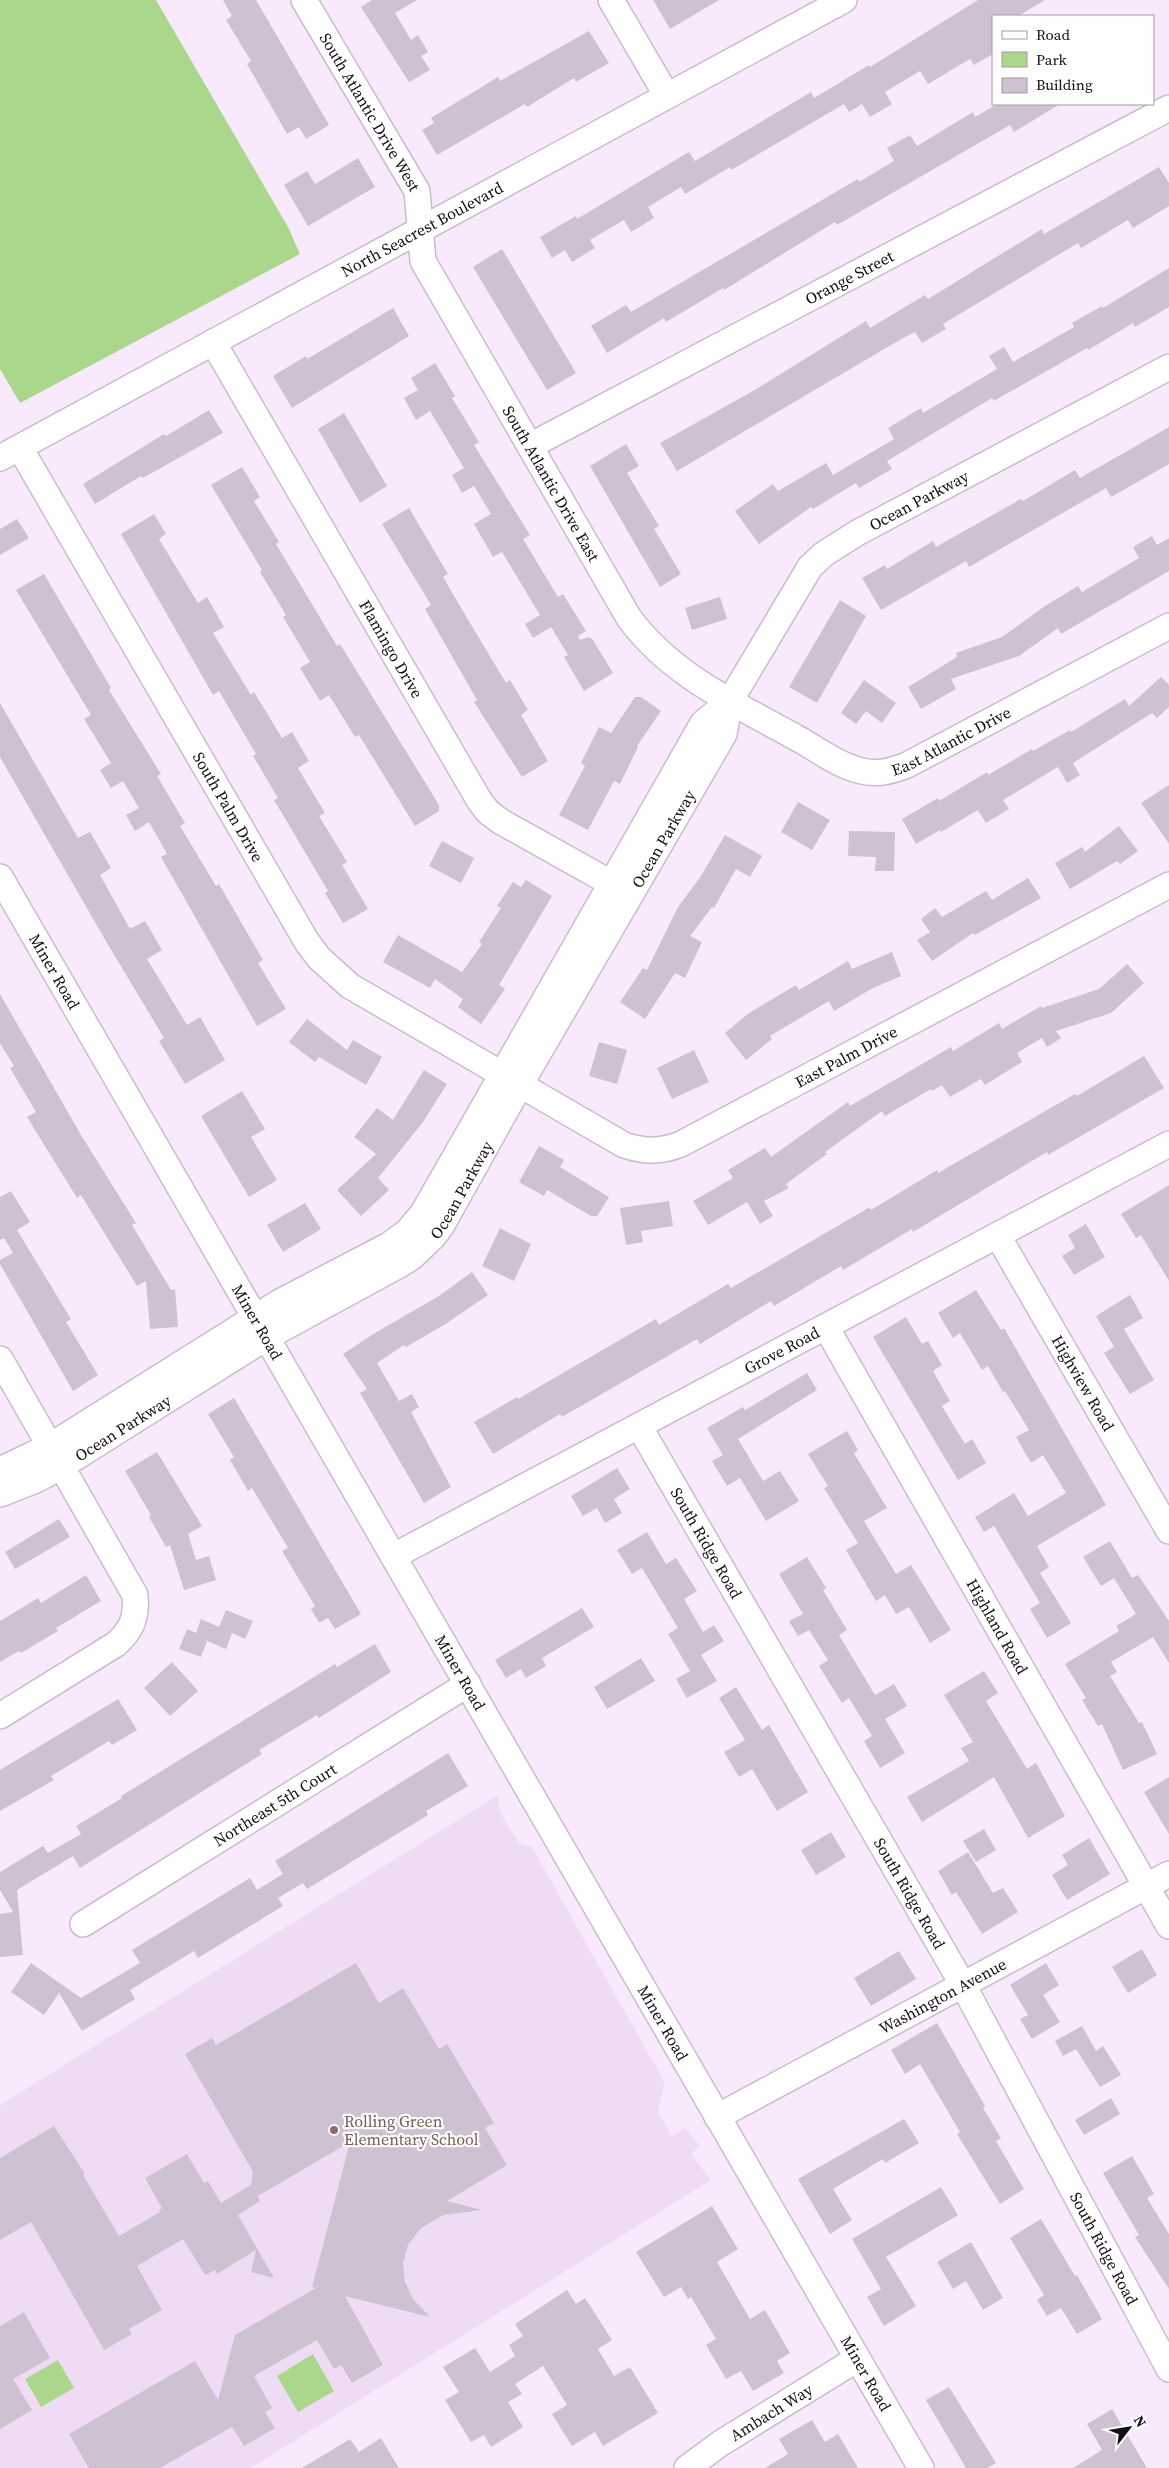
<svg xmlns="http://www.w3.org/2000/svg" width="1169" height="2468" font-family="'Source Serif 4',serif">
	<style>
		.built { fill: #efdcf4 }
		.green { fill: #abd78d }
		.building { fill: #cec1d2 }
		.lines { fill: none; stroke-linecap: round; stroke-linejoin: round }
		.minor-casing { stroke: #cabccd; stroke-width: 28 }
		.minor { stroke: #fff; stroke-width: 25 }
		.education-dot { fill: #8d6e63; stroke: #fdfdfd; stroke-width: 2 }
		.labels { text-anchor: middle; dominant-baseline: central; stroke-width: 4.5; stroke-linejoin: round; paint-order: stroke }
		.street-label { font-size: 16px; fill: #140f15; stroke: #fdfdfd }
		.education-label { font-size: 16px; fill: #785e54; stroke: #fdfdfd; text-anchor: start }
	</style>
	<rect width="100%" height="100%" fill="#f8eafc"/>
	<path class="built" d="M498,1795V1804L504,1820L521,1845L532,1847L665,2083L658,2112L672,2136L685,2128L700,2146L691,2154L711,2180L251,2468H0V2105Z"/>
	<path class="green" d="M0,0H156L288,227L300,254L20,403L0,369Z
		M313,2354L334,2391L298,2412L277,2376Z
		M58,2360L74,2388L41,2407L25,2379Z"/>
	<path class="building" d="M223,0H256L329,125L306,139L299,127L287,134L247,64L251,61L226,20L232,16Z
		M372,0H417L395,13L411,40L418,35L428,52L421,56L430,70L409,82L361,7Z
		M653,0H719L670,29Z
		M978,0H1045L1018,16H993V54L974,65L970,59L928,84L920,71L885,92L892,104L870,117L862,104L849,112L844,104L731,170L730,167L685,194L681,187L648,207L654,218L631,232L624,220L590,240L595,248L572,262L565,250L552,258L540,237L576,216L577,219L689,152L695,161L811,92L814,98L869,65L870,67Z
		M589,31L609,63L576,82L574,78L527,107L525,104L437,155L422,130L434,123L431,118L498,77L500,81Z
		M997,104H1060L1014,132L1010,125L837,225L835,222L724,290L723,288L666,322L664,318L607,353L591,326L626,305L631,312L858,179L859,182L894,161L887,148L910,135L917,146L973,112L975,117Z
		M358,158L375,187L308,226L284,185L307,171L315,184Z
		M1159,167L1169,183V206L1133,228L1128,220L1081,248L1078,243L943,324L946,329L922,343L915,332L903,338L677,471L660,443L753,391L866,321L870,328L925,295L928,299L1042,229L1044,234Z
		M502,249L576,373L547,390L473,267Z
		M1169,268V307L1135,327L1133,323L1088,350L1087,348L994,401L992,398L887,461L892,469L859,488L856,483L813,509L811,507L759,544L735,511L773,484L778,491L826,463L833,475L894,439L888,428L921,408L923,413L997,369L989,356L1004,347L1013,362L1074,327L1072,323L1102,306L1103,308Z
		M393,308L409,336L292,408L273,376L306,356L307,359Z
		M435,363L455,396L452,398L479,442L474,445L530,535L523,539L558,597L563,594L586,631L578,636L580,640L589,637L593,640L613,673L584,691L564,657L568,655L551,627L533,638L525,624L540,615L502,552L493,557L474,524L491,514L474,486L462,493L452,475L464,468L430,411L416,420L404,398L418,390L411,378Z
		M209,410L223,433L143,478L141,476L95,504L83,484L164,434L166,436Z
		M344,413L387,486L360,503L318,429Z
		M1169,427V464L1111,497L1106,488L969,567L966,561L881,610L862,578L885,565L887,569L933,541L936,547L1021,499L1023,501L1075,470L1080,478Z
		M626,444L639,466L627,473L659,526L654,529L681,574L660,587L590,466Z
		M242,467L260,497L254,501L279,542L276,544L337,646L340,644L439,805V811L415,826L359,735L355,737L329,695L320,701L300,668L310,662L283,617L286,615L260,572L262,570L211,485Z
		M409,508L448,574L443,577L470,623L506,683L510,680L528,710L521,715L548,761L522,777L474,702L477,700L425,609L431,605L382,524Z
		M154,514L166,534L159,539L198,603L207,597L224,627L213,633L251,695L254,692L282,738L292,732L309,761L298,768L325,813L319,816L347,862L342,865L368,909L343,923L325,893L328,891L274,800L278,798L253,756L256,754L219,691L213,695L121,534Z
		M17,519L29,538L0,555V529Z
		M1152,536L1157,545L1169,538V571L1061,634L1058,628L1019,656L951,679L956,689L921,709L908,687L957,657L956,653L1002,637L1045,606L1078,586L1082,592L1139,558L1133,547Z
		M44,574L111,688L109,690L161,774L157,776L185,823L180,826L216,886L219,884L263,960L258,963L286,1009L257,1026L161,857L167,854L149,822L135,831L126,815L139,808L123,781L111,788L100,770L111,763L84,719L91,715L16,590Z
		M720,597L727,619L692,630L685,608Z
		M840,600L866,616L817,703L789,687Z
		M1161,677L1169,685V707L1157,718L1152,713L1073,763L1080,775L1067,783L1058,767L1003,800L1009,809L986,823L978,810L941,832L940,830L916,844L902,819L938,798L939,801L987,772L988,775L1032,749L1033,751L1070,730L1071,732L1125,699L1129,706Z
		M864,680L896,703L882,723L866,711L856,724L841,713Z
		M635,697H641L661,711L637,746L638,747L620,784L614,781L588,830L559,815L585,766L581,763L599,727L611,733Z
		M0,703L78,838L90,832L111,868L100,875L130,929L145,921L162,950L147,959L187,1025L200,1017L225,1060L185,1084L159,1041L164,1038L107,943L0,757Z
		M1169,785V844L1141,803Z
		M798,802L830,820L812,850L781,832Z
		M1119,826L1138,851L1120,864L1117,861L1070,889L1055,863L1082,847L1085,852Z
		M849,831L895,832L894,871H875L876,857L848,856Z
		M725,835L762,856L750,877L736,869L714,908L712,907L690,936L702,942L685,978L675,973L645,1019L620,1002L643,968L647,970L678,907L701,876Z
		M442,841L474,858L461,883L429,866Z
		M1028,878L1041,898L975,935L973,933L932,961L917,940L930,932L921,919L935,908L942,917L986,891L992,900Z
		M526,880L552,896L499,985L505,989L481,1024L458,1007L463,999L435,979L430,988L383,962L398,935L462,972L482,944L479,942L501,908L497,906L513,882L521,887Z
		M892,952L901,976L871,989L834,1011L829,1001L770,1036L772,1039L746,1060L725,1033L749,1013L796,985L799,990L848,961L852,969Z
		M1127,964L1144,983L1111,1013L1056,1031L1061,1038L1047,1047L1042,1038L1017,1053L1022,1062L985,1085L981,1079L950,1097L942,1085L932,1091L931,1089L885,1116L882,1111L825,1152L827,1154L786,1184L789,1188L764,1201L773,1216L760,1224L747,1202L708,1225L693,1201L733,1178L728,1170L765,1148L771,1157L848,1102L850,1106L951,1047L953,1051L999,1023L1002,1029L1041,1006L1042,1008L1099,989Z
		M0,994L81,1135L136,1223L132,1225L171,1290L175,1289L178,1327L150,1329L146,1281L137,1286L81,1195L77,1198L27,1117L36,1112L10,1068L14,1066L0,1043Z
		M307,1019L347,1050L353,1040L382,1057L366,1085L319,1057L315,1062L289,1042Z
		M599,1042L627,1050L617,1084L589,1076Z
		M694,1050L709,1082L672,1099L657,1068Z
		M1144,1056L1164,1088L1048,1155L1047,1152L913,1232L912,1229L843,1270L841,1266L774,1306L771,1301L700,1344L697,1339L562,1417L560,1414L493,1454L474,1422L517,1397L518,1399L656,1319L659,1325L728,1284L731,1288L870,1207L871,1210L937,1170L938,1173L1075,1094L1077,1096Z
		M424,1070L447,1084L423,1122L378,1178L389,1190L361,1216L337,1190L376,1154L354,1137L377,1108L393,1120Z
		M242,1091L265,1129L251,1137L277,1180L249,1197L201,1116Z
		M539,1146L564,1160L560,1167L609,1197L597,1216H591L547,1190L544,1196L519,1182Z
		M1169,1185V1281L1141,1235L1136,1238L1121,1214Z
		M11,1191L30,1222L17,1230L71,1319L66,1322L98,1375L73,1391L0,1264V1260L13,1253L4,1238L0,1240V1197Z
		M669,1201L673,1226L641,1231L643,1242L626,1245L620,1208Z
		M305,1203L321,1229L283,1252L267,1225Z
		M1086,1224L1105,1257L1074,1275L1062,1256L1075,1248L1068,1235Z
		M500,1228L531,1244L514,1281L482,1266Z
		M472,1272L488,1295L444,1325L406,1347L404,1345L377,1363L399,1401L412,1394L419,1407L411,1412L451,1487L424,1503L360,1393L367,1389L343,1354L375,1333L439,1296Z
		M976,1290L1001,1330L1004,1328L1106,1505L1037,1546L1049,1567L1040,1573L1071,1623L1047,1638L1030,1609L1040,1603L994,1526L984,1532L975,1517L1014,1493L1028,1516L1066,1493L1043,1455L1031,1463L1016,1437L1029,1430L1005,1391L1003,1392L988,1366L982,1370L960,1333L953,1338L938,1313Z
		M1130,1295L1143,1318L1124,1329L1154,1380L1130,1394L1104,1353L1114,1347L1096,1316Z
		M906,1317L922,1344L928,1341L942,1365L933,1371L950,1401L942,1406L965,1444L972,1439L986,1463L958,1480L873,1337Z
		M807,1373L817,1390L738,1439L763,1481L780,1471L799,1501L766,1521L740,1478L727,1486L712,1461L723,1455L707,1428L743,1407L745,1410Z
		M234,1398L361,1614L335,1629L328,1618L319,1623L311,1609L315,1606L282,1551L288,1548L252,1488L248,1491L230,1460L234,1457L208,1414Z
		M847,1431L858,1450L854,1453L887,1508L864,1521L896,1574L911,1565L951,1630L930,1643L909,1607L896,1614L885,1595L876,1601L846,1550L858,1543L824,1488L828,1486L808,1454Z
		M157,1452L202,1526L188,1534L196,1560L209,1556L216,1580L184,1590L170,1545L166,1547L149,1517L151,1515L125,1471Z
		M617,1468L630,1489L614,1499L622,1513L605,1523L597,1508L583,1516L571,1496Z
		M59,1519L70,1537L15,1569L5,1552Z
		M647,1532L666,1564L676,1558L697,1591L684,1599L703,1632L714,1625L724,1641L701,1655L717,1681L687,1698L676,1679L690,1671L668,1634L678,1628L642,1568L632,1574L617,1550Z
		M1110,1541L1132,1578L1138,1575L1169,1621V1663L1153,1637L1111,1662L1117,1672L1110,1676L1139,1723L1142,1722L1157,1754L1123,1770L1102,1724L1098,1726L1082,1700L1086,1698L1065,1664L1119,1631L1116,1626L1136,1614L1114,1578L1101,1586L1083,1557Z
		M807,1557L826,1588L823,1590L847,1630L839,1635L875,1695L894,1684L907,1706L885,1719L905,1753L880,1768L864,1741L872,1736L849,1698L842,1703L819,1666L828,1660L809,1630L798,1636L789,1621L803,1614L779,1574Z
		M86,1575L101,1601L56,1628L58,1631L21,1653L19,1651L0,1662V1621L38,1598L41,1603Z
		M582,1608L594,1627L542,1658L546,1666L526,1678L521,1669L506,1678L495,1660Z
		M226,1610L253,1621L245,1639L232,1633L226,1649L207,1641L201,1657L179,1649L187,1629L196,1633L201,1619L219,1627Z
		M375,1644L391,1672L319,1718L317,1715L259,1750L262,1754L80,1868L73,1856L17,1890L23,1955L0,1957V1914L13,1912L0,1890V1872L43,1846L48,1853L81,1834L76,1826L122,1798L121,1796L335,1664L337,1667Z
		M641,1658L655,1681L607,1709L594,1687Z
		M172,1662L198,1691L170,1716L144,1688Z
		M984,1671L998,1693L986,1701L1027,1769L1036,1763L1065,1816L1028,1838L994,1777L922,1822L907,1797L969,1761L961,1748L973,1742L944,1695Z
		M736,1687L762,1730L769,1725L808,1792L777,1811L752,1769L739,1777L724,1752L745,1740L719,1698Z
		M118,1699L137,1730L112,1745L109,1741L51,1776L54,1780L0,1811V1770Z
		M448,1753L468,1786L426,1811L428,1815L307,1889L303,1883L278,1898L283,1906L237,1934L198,1958L194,1951L130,1990L135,1999L82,2031L59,1993L44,2015L11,1992L31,1963L81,1998L140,1963L132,1950L250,1878L257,1890L283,1874L275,1861Z
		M1169,1777V1834L1144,1792Z
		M984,1829L996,1850L976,1862L963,1841Z
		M831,1832L846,1857L816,1875L801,1850Z
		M1089,1838L1110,1874L1067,1900L1052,1875L1068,1865L1062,1855Z
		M968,1852L993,1893L1003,1888L1018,1912L982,1934L956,1892L952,1895L938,1871Z
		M1142,1949L1157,1975L1128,1993L1112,1967Z
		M899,1951L916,1979L871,2006L854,1978Z
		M356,1963L379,2003L403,1988L439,2049L447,2044L494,2123L485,2128L507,2165L447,2201L482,2210L444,2215L436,2219L420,2229L408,2245L403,2263L405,2282L413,2299L430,2317L345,2296L383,2365L352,2383L341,2365L334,2369L317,2340L254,2376L272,2408L265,2412L275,2428L244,2446L232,2427L160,2468H89L69,2434L195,2361L218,2400L235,2335L316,2288L312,2287L350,2142L258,2196L260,2201L238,2215L274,2278L251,2272L256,2250L217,2274L215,2270L205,2275L183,2239L137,2266L162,2310L129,2329L132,2334L104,2350L31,2222L0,2240V2158L54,2126L85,2174L83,2175L119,2236L160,2212L159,2210L162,2208L145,2178L187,2154L204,2183L208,2181L221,2203L251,2185L253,2172L185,2054L212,2038L216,2045Z
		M1046,1963L1059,1985L1043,1995L1060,2022L1032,2039L1020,2019L1028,2015L1010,1985Z
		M937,2023L985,2106L983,2108L1001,2138L996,2141L1024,2189L1000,2204L957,2134L960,2132L920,2064L905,2074L891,2050Z
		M1082,2026L1096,2051L1103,2046L1121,2075L1100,2087L1076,2049L1063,2056L1055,2041Z
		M1111,2098L1120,2114L1084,2135L1075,2120Z
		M904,2119L919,2143L885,2163L883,2159L833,2189L852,2220L830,2234L798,2179Z
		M1132,2156L1154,2194L1147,2198L1169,2234V2289L1135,2237L1139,2235L1103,2173Z
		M941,2187L958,2215L886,2257L916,2306L884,2326L867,2297L881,2289L852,2239Z
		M712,2206L738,2249L717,2262L750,2319L765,2310L790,2353L777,2361L784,2373L753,2391L741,2371L726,2379L706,2345L716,2339L691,2297L688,2299L681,2287L664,2297L636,2252Z
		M1041,2219L1075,2276L1077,2275L1102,2319L1077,2334L1061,2308L1047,2316L1037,2300L1044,2295L1010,2238Z
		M971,2242L1003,2298L983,2310L966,2281L953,2289L937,2262Z
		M567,2290L576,2304L585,2298L612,2340L598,2349L614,2376L630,2367L658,2413L603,2446L595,2432L572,2446L552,2414L567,2405L543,2366L515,2384L522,2394L508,2402L523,2427L491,2447L484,2435L471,2442L445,2400L459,2392L443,2367L475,2348L490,2372L515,2356L509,2345L523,2336L515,2324Z
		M24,2312L50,2358L13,2379L32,2410L0,2429V2326Z
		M949,2387L996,2463L987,2468H966L926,2400Z
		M1112,2409L1147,2468H1073L1102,2450L1087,2424Z
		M812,2420L825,2442L838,2434L858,2468H765L788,2454L779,2439Z
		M381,2438L399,2468H302L350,2439L359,2452Z"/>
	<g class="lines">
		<g class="minor-casing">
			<g id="minor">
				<path id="s1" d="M304,0L417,191L423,261L629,618C671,675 734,703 795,737C816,748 838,766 862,771C878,775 892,771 907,765L1169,626"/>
				<path d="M611,0L667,96"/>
				<path id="s2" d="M213,342L479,800L488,812L500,821L625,891"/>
				<path id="s3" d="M530,446L1169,108"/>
				<path id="s4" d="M20,448L307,942L319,958L350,986L624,1145C645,1152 661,1152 681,1144L1169,885"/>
				<path id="s5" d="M0,458L844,0"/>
				<path id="s6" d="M0,877L921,2468"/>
				<path id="s7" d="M998,1236L1169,1531"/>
				<path id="s8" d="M826,1327L1169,1926"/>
				<path d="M0,1359L135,1595C137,1617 132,1630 116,1644L0,1716"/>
				<path id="s9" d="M639,1426L963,1985L1169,2369"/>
				<path d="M0,1470L50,1446L278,1303L389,1245L407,1232L423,1213L703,723L730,701"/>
				<path id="s10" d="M0,1494L36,1480L62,1466L267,1337L401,1264L412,1257L433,1237L442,1225L520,1085L724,734L730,701L810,567L824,554L857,533L1169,367"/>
				<path id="s11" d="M394,1556L1169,1144"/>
				<path id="s12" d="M83,1924L468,1684"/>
				<path id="s13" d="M717,2117L1169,1874"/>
				<path id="s14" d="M687,2468L721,2443L857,2359"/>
			</g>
		</g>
		<use href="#minor" class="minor"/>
	</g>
	<circle class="education-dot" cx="334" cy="2130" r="5"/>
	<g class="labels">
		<g class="street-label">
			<text stroke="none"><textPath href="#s1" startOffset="130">South Atlantic Drive West</textPath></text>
			<text stroke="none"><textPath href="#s5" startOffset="480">North Seacrest Boulevard</textPath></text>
			<text stroke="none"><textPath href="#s3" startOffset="361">Orange Street</textPath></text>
			<text stroke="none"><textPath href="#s1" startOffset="549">South Atlantic Drive East</textPath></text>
			<text stroke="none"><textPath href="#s10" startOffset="1404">Ocean Parkway</textPath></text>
			<text stroke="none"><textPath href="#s2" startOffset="355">Flamingo Drive</textPath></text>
			<text stroke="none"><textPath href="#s1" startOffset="1082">East Atlantic Drive</textPath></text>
			<text stroke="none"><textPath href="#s4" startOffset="415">South Palm Drive</textPath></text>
			<text stroke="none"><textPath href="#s10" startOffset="965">Ocean Parkway</textPath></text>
			<text stroke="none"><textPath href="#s6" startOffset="109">Miner Road</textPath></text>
			<text stroke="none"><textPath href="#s4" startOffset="1195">East Palm Drive</textPath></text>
			<text stroke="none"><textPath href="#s10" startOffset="560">Ocean Parkway</textPath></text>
			<text stroke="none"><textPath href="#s6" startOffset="514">Miner Road</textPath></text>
			<text stroke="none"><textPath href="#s11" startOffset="439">Grove Road</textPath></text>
			<text stroke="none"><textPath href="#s7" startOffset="170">Highview Road</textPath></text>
			<text stroke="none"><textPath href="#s10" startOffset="140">Ocean Parkway</textPath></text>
			<text stroke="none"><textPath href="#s9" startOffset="135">South Ridge Road</textPath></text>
			<text stroke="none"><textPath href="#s8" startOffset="345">Highland Road</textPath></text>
			<text stroke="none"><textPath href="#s6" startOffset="919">Miner Road</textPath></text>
			<text stroke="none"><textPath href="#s12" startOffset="226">Northeast 5th Court</textPath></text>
			<text stroke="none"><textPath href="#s9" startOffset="540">South Ridge Road</textPath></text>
			<text stroke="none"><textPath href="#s13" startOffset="256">Washington Avenue</textPath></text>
			<text stroke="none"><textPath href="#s6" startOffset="1324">Miner Road</textPath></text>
			<text stroke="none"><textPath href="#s9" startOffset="945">South Ridge Road</textPath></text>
			<text stroke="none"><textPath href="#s6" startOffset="1729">Miner Road</textPath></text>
			<text stroke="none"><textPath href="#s14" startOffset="101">Ambach Way</textPath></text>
		</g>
		<g class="education-label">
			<text x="344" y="2121">Rolling Green<tspan x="344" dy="18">Elementary School</tspan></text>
		</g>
	</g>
	<rect x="992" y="15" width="162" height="90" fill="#fdfdfd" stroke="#a09ea0"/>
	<rect x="1002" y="31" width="25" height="8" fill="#ffffff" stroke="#a09ea0"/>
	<text x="1036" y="40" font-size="15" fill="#140f15">Road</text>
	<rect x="1002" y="52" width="25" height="15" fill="#abd78d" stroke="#a09ea0"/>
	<text x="1036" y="65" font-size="15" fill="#140f15">Park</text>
	<rect x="1002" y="78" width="25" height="15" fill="#cec1d2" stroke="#a09ea0"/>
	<text x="1036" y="90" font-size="15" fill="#140f15">Building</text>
	<g transform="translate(1129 2428) rotate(59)" stroke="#fdfdfd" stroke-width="4" paint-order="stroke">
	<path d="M0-4L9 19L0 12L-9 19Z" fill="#140f15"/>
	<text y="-8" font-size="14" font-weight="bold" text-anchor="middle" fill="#140f15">N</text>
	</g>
</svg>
